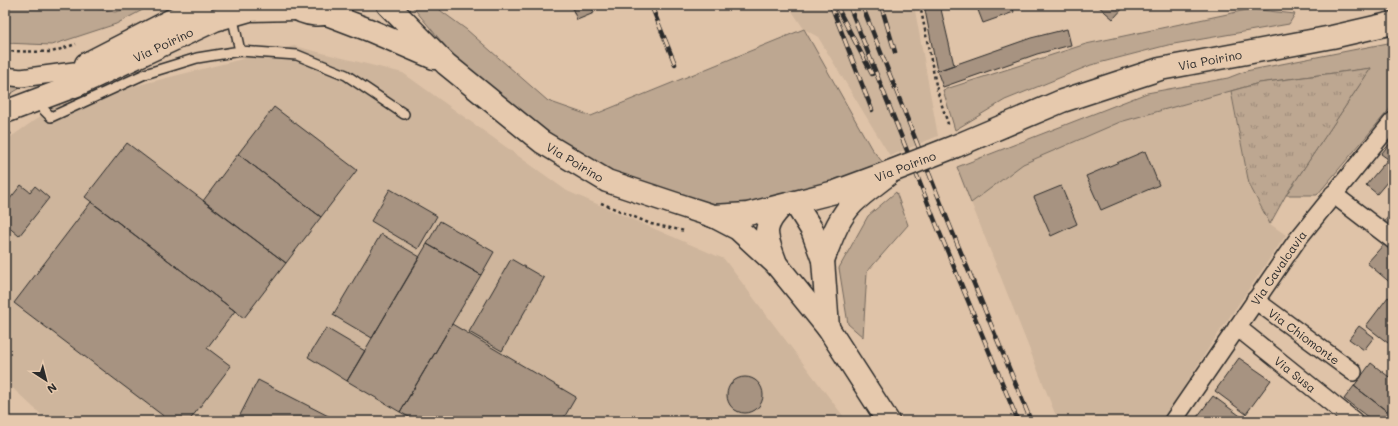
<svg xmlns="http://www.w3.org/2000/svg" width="1398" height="426" font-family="Mali,sans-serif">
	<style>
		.built { fill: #ceb59c }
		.green { fill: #bda791; stroke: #74695e }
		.park { fill: url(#park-tufts); stroke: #74695e }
		.building { fill: #a79381; stroke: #2b2b2b }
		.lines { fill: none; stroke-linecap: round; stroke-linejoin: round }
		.lane-casing { stroke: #2b2b2b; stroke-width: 12 }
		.street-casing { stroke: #2b2b2b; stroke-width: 20 }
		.secondary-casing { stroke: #2b2b2b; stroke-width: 25 }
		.primary-casing { stroke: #2b2b2b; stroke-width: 25 }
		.path { stroke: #2b2b2b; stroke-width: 2.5; stroke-dasharray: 3 3; stroke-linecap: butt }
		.lane { stroke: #e6c9ad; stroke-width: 9 }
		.street { stroke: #e6c9ad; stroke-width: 17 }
		.secondary { stroke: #e6c9ad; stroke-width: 22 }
		.primary { stroke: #e6c9ad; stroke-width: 22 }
		.rail-casing { stroke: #2b2b2b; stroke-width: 4.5 }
		.rail { stroke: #e6c9ad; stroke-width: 3; stroke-dasharray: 9; stroke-linecap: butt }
		.primary-bridge-casing { stroke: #2b2b2b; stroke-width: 25; stroke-linecap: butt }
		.primary-bridge { stroke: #e6c9ad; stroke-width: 22 }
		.labels { text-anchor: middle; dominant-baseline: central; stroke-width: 3; stroke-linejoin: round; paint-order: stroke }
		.street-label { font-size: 12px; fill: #2b2b2b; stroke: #e6c9ad }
	</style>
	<defs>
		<pattern id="park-tufts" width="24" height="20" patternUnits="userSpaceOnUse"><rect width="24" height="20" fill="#bda791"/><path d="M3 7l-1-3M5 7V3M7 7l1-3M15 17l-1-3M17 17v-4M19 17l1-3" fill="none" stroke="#9a8877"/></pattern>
	</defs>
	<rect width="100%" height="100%" fill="#dfc3a8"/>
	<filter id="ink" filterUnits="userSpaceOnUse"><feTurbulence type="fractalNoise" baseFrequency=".025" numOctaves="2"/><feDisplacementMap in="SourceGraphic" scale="8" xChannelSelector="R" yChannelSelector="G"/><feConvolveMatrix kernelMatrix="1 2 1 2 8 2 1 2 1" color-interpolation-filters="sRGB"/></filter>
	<g filter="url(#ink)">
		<path class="built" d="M788,5H914L938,136L890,156L818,37L804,29Z
			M294,46L403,73L567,191L724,259L847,421H48L5,381V141L55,106Z
			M1228,78L1249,184L1270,224L1286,235L1212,343L1162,421H1058L957,167L1147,93Z"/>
		<path class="green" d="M5,5H78L115,12L143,5H152L116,24L52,45L5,43Z
			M411,5H433L467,30L548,101L591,116L804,29L871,148L884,164L808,191L728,205L674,200L612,179L542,135L456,59Z
			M1251,9L1295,14L1289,24L1168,45L1091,65L1005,100L955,130L943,90L1086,44Z
			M1393,42V105L1317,195H1286L1371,68L1259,83L1120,122L1023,164L971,203L957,167L1147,93L1228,78L1246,71Z
			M5,83H29L5,97Z
			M896,192L908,225L867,272L863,337L848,324L839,268L868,216Z"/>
		<path class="park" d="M1371,68L1286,195L1270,224L1249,184L1231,91L1259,83Z"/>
		<path class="building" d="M571,5H591L594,13L577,20Z
			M924,5H940L954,65L937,71Z
			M976,5H1012L1014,12L983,23Z
			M1097,5H1126L1113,19Z
			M1067,29L1071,45L1037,54L943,87L937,71L1031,38Z
			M274,107L357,170L321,217L238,154Z
			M1392,141L1393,175L1377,194L1366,185L1388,159L1381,154Z
			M127,143L286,263L244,318L85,197Z
			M1145,151L1159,185L1101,210L1086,176Z
			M238,154L321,217L286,263L203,201Z
			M21,185L30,192L35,186L49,198L19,236L5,224V205Z
			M1061,186L1077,224L1051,236L1034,197Z
			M390,189L437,216L418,249L371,221Z
			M91,202L235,311L207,348L231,366L189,421H170L14,303Z
			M1391,214L1393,216V236L1381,225Z
			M440,221L494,252L481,275L427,244Z
			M381,234L420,257L372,338L333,315Z
			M1385,243L1393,250V285L1367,263Z
			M427,244L481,275L400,412L347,381Z
			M511,259L544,278L502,351L469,332Z
			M1388,297L1393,301V341L1391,339L1388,343L1366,326Z
			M452,324L576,397L562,421H416L400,412Z
			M1359,326L1374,337L1364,350L1349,339Z
			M326,328L365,351L347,381L308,357Z
			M1239,358L1271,380L1246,414L1215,391Z
			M1371,363L1393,380V403L1387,411L1354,386Z
			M727 395a18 18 0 1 1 36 0a18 18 0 1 1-36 0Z
			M258,380L338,421H237Z
			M1354,386L1393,416V421H1373L1344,399Z
			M1213,396L1243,418L1242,421H1194Z"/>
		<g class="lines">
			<g class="lane-casing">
				<path id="lane" d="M232,15L240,51
					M35,101L51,117L145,74L197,58L240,51L297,55L346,75L404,114"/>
			</g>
			<g class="street-casing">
				<g id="street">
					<path d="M5,76L21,78L74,71"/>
					<path d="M1333,194L1393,240"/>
					<path id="s1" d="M1255,300L1353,372"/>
					<path id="s2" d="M1237,327L1354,421"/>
					<path id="s3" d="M1173,421L1297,240L1393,121"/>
				</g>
			</g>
			<g class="secondary-casing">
				<g id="secondary">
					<path d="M86,64L201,5"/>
					<path id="s4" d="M5,112L77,85L215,20L250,10L296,9"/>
					<path d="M795,203L812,230L823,260L828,328"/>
					<path d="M713,216L738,229L776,264L828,328L888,421"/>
					<path d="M823,260C831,240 838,218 853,203C864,192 878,183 890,173"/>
					<path d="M776,264C767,236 759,230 782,206"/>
				</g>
			</g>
			<g class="primary-casing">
				<g id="primary">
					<path d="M291,5C306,17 324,17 340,9"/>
					<path id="s5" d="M388,5L446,64L542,142L607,181L673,203L713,216L748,214L835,192L892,171"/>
					<path d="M327,14L369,30L434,58"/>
					<path id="s6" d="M956,146L1062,101L1160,69L1332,37L1393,23"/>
				</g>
			</g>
			<path class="path" d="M920,5L937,90L949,127
				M5,51L52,52L76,44
				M5,137L11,133
				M601,203L651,224L685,231"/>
			<use href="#lane" class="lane"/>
			<use href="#street" class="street"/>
			<use href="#secondary" class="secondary"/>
			<use href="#primary" class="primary"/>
			<g class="rail-casing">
				<path id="rail" d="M651,5L675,64
					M831,5L872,110
					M836,5L872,74
					M849,5L939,231L1018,421
					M862,5L950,226L1031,421
					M881,5L895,52"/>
			</g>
			<use href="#rail" class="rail"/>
			<g class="primary-bridge-casing">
				<path id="primary-bridge" d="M892,171L956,146"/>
			</g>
			<use href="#primary-bridge" class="primary-bridge"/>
		</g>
	</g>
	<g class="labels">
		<g class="street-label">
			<text stroke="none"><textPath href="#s4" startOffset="172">Via Poirino</textPath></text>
			<text stroke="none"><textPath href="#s6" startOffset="269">Via Poirino</textPath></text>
			<text stroke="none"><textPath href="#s5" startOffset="245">Via Poirino</textPath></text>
			<text transform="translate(905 166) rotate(-21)">Via Poirino</text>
			<text stroke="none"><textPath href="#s3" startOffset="186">Via Cavalcavia</textPath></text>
			<text stroke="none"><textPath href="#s1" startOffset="61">Via Chiomonte</textPath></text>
			<text stroke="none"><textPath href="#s2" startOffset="75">Via Susa</textPath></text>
		</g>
	</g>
	<rect width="1398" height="426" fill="none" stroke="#e6c9ad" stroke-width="20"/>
	<rect x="10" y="10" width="1378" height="406" fill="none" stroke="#2b2b2b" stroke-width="1.5" filter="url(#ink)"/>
	<g transform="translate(46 380) rotate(144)" stroke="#e6c9ad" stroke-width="3" paint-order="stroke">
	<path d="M0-3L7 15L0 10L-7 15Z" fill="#2b2b2b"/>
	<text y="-6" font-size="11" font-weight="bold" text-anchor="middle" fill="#2b2b2b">N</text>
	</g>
</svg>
